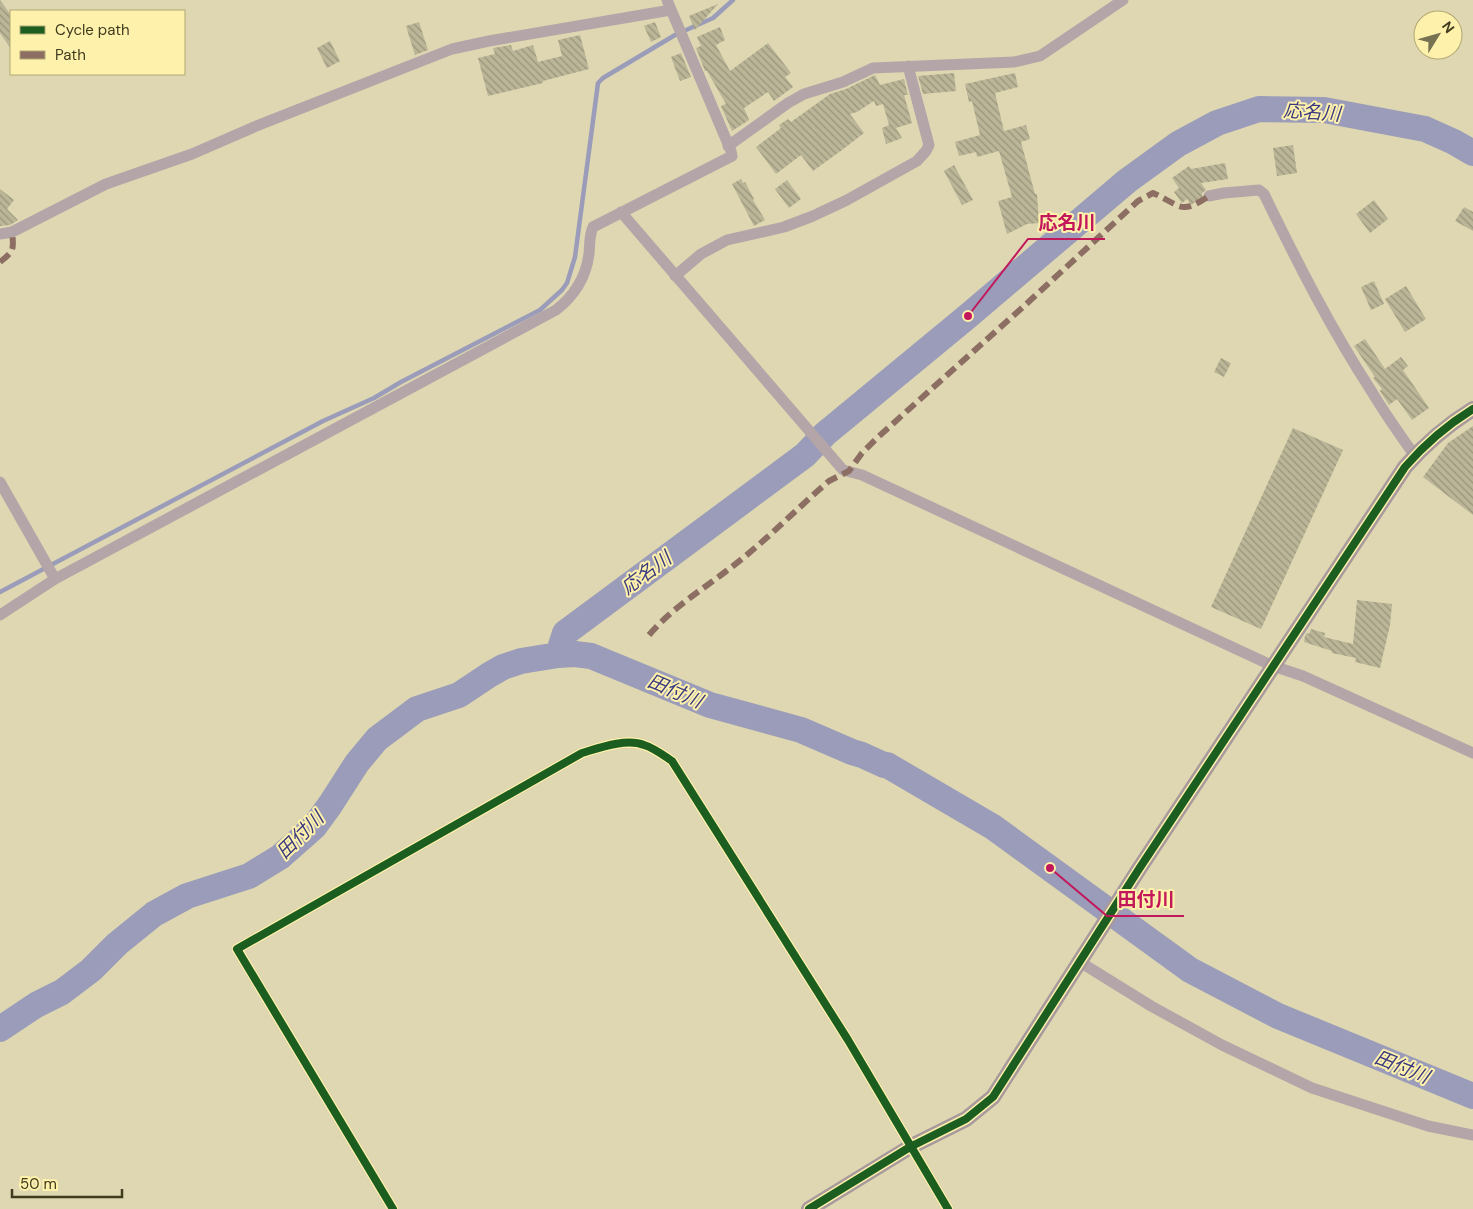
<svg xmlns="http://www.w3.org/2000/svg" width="1473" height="1209" font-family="'DM Sans','Noto Sans JP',sans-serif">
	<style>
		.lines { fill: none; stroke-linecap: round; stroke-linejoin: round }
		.stream { stroke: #9a9cb9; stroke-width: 4.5 }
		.river { stroke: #9a9cb9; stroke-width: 26 }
		.building { fill: url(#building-back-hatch) }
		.street { stroke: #b3a5a8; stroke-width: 11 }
		.secondary { stroke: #a8999d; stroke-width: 16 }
		.quiet { stroke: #8d6e63; stroke-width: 6; stroke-dasharray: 12 6; stroke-linecap: butt }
		.cycleway-casing { stroke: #fef1ac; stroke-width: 11 }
		.cycleway { stroke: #1b5e20; stroke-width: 8 }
		.labels { text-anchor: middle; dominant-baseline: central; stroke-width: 4; stroke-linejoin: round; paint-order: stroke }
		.water-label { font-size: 19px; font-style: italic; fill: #3a3b81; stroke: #fef1ac }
		.leader { fill: none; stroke: #c2185b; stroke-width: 2 }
		.callout-dot { fill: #c2185b; stroke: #fef1ac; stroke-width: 2 }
		.callout-label { font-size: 19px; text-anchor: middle; font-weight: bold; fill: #c2185b; stroke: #fef1ac; stroke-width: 4; stroke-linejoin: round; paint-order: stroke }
	</style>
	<defs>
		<pattern id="building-back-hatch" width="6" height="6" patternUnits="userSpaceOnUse" patternTransform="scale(1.25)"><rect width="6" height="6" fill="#bbb698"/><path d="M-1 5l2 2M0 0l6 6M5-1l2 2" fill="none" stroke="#99957b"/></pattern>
	</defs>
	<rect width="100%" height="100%" fill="#ded7b1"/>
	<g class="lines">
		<path class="stream" d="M0,592L323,421L374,398L401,382L540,310L562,290L567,283L575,257L598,83L603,78L675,35L713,18L733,0"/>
		<path class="river" d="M558,655L565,633L805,455L825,434L968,316L1127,181L1178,144L1217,123L1259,109L1324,110L1425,129L1454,142L1473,153
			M0,1029L36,1005L62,992L91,970L117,944L154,914L187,896L249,876L280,857L314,827L330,805L357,763L377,739L417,709L459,695L489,675L503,667L521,661L558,655L575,654L591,656L710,705L801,730L852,752L862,755L884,765H887L993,827L1190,970L1278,1016L1473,1096"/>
	</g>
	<path class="building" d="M0,0L11,15V49L0,33Z
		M718,4L695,30L689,16Z
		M419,22L428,50L415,55L406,26Z
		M655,22L661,37L651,42L644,26Z
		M720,27L725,40L716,45L730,71L768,43L791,73L785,77L793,87L774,101L768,92L744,108L749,120L732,131L721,106L726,104L707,71H705L696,48L701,46L697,37Z
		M580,35L589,69L543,81V83L488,96L478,58L495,54L493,48L511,45L513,51L533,45L538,62L562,56L558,40Z
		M330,41L340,61L327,68L317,48Z
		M681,53L691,77L680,81L671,57Z
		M954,73L956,91L923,94L918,76Z
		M1015,73L1018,87L995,93L1004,131L1026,125L1030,139L1021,142L1035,194H1037L1039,223L1027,224L1007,234L998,201L1012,197L999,151L977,157L976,152L959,156L955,142L980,135L972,101L969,102L965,84Z
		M875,75L880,85L904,79L908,95H904L912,123L896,128L902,138L886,144L882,128L889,125L883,104L876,106L874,101L857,112L850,114L864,133L842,150L813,171L801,155L776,174L756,147L781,128L779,125L788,119L791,122L830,94L846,89Z
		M1293,145L1297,173L1277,176L1273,148Z
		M1225,163L1228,179L1201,183L1206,190L1202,193V197L1191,205L1187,199L1182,203L1174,192L1179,188L1172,178L1189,166L1191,169Z
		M954,165L973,200L962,205L944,171Z
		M741,179L743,183L745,182L754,199L753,200L765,220L754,226L732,184Z
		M787,180L801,199L789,208L775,189Z
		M0,189L14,200L7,209L18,220L10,225L0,226Z
		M1374,200L1388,219L1370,233L1356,214Z
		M1464,207L1473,212V231L1455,221Z
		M1374,281L1384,304L1371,310L1361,287Z
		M1406,286L1426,319L1405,332L1385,299Z
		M1365,339L1385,369L1401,357L1408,366L1403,370L1429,408L1412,420L1397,399L1389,405L1380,391L1382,389L1373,378L1375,377L1354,346Z
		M1221,358L1231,363L1224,377L1214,372Z
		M1473,426V515L1423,477L1448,443Z
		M1293,428L1343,450L1261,629L1211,607Z
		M1357,600L1392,604L1390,625L1380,668L1355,662L1356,658L1332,653V651L1304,642L1305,636L1307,633L1309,634L1311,629L1325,633L1324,637L1353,644Z"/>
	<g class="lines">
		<path class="street" d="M728,146L788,103L804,94L843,82L873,68L1014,62L1040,56L1123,0
			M1209,196L1224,193L1259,190L1264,194C1297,262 1331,329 1372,392C1385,414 1400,435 1415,456
			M621,212L843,470L862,475L1273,666L1303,676L1473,753
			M0,234L12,232L106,184L192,154L254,127L452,49L489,41L671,10
			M675,276L701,254L727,240L784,227L813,216L847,200L917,161L926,151L929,145L908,66
			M0,482L55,579
			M0,615L55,579L556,310C574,296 586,277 589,254C590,244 589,236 593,227L732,156L731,151L667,0
			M1080,962L1151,1006L1222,1045L1312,1088L1428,1126L1473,1135
			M393,1209L237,949L582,753C599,748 626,738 644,745C654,748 663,755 672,761L848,1040L948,1209"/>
		<path class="secondary" d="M809,1209L910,1147L966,1119L993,1097L1139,869L1405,467C1425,444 1447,425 1473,409"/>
		<path class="quiet" d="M0,262C14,251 14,250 12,232
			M649,635C671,609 699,592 725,572C762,545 794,511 829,481L849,471L862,453L878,437L1023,307L1138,201L1153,193C1181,205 1179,216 1209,196"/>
		<g class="cycleway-casing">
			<path id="cycleway" d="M393,1209L237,949L582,753C599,748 626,738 644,745C654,748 663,755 672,761L848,1040L948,1209
				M809,1209L910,1147L966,1119L993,1097L1139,869L1405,467C1425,444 1447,425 1473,409"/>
		</g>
		<use href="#cycleway" class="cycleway"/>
	</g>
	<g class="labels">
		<g class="water-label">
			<text transform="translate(1312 112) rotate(4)">応名川</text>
			<text transform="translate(646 573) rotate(-37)">応名川</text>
			<text transform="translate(675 691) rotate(23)">田付川</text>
			<text transform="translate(300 835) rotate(-45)">田付川</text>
			<text transform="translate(1402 1067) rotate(22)">田付川</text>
		</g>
	</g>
	<path class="leader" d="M968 316L1028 239H1105M1050 868L1107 916H1184"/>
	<g class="callout-dot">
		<circle cx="968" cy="316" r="5"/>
		<circle cx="1050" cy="868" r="5"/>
	</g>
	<g class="callout-label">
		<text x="1067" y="229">応名川</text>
		<text x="1146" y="906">田付川</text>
	</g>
	<rect x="10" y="10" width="175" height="65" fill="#fef1ac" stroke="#b2a874"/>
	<rect x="20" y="26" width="25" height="8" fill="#1b5e20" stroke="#b2a874"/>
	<text x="55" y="35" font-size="15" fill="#403b1f">Cycle path</text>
	<rect x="20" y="51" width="25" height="8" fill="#8d6e63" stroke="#b2a874"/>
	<text x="55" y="60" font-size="15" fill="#403b1f">Path</text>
	<g transform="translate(1438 35) rotate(53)"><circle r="24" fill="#fef1ac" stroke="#b2a874"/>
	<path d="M0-4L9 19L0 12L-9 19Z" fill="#777252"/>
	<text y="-8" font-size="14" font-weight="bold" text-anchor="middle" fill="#403b1f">N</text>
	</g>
	<path d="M12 1189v8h110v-8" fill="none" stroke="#403b1f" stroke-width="2.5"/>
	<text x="20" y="1189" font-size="15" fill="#403b1f" stroke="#fef1ac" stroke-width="4" paint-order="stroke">50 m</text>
</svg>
